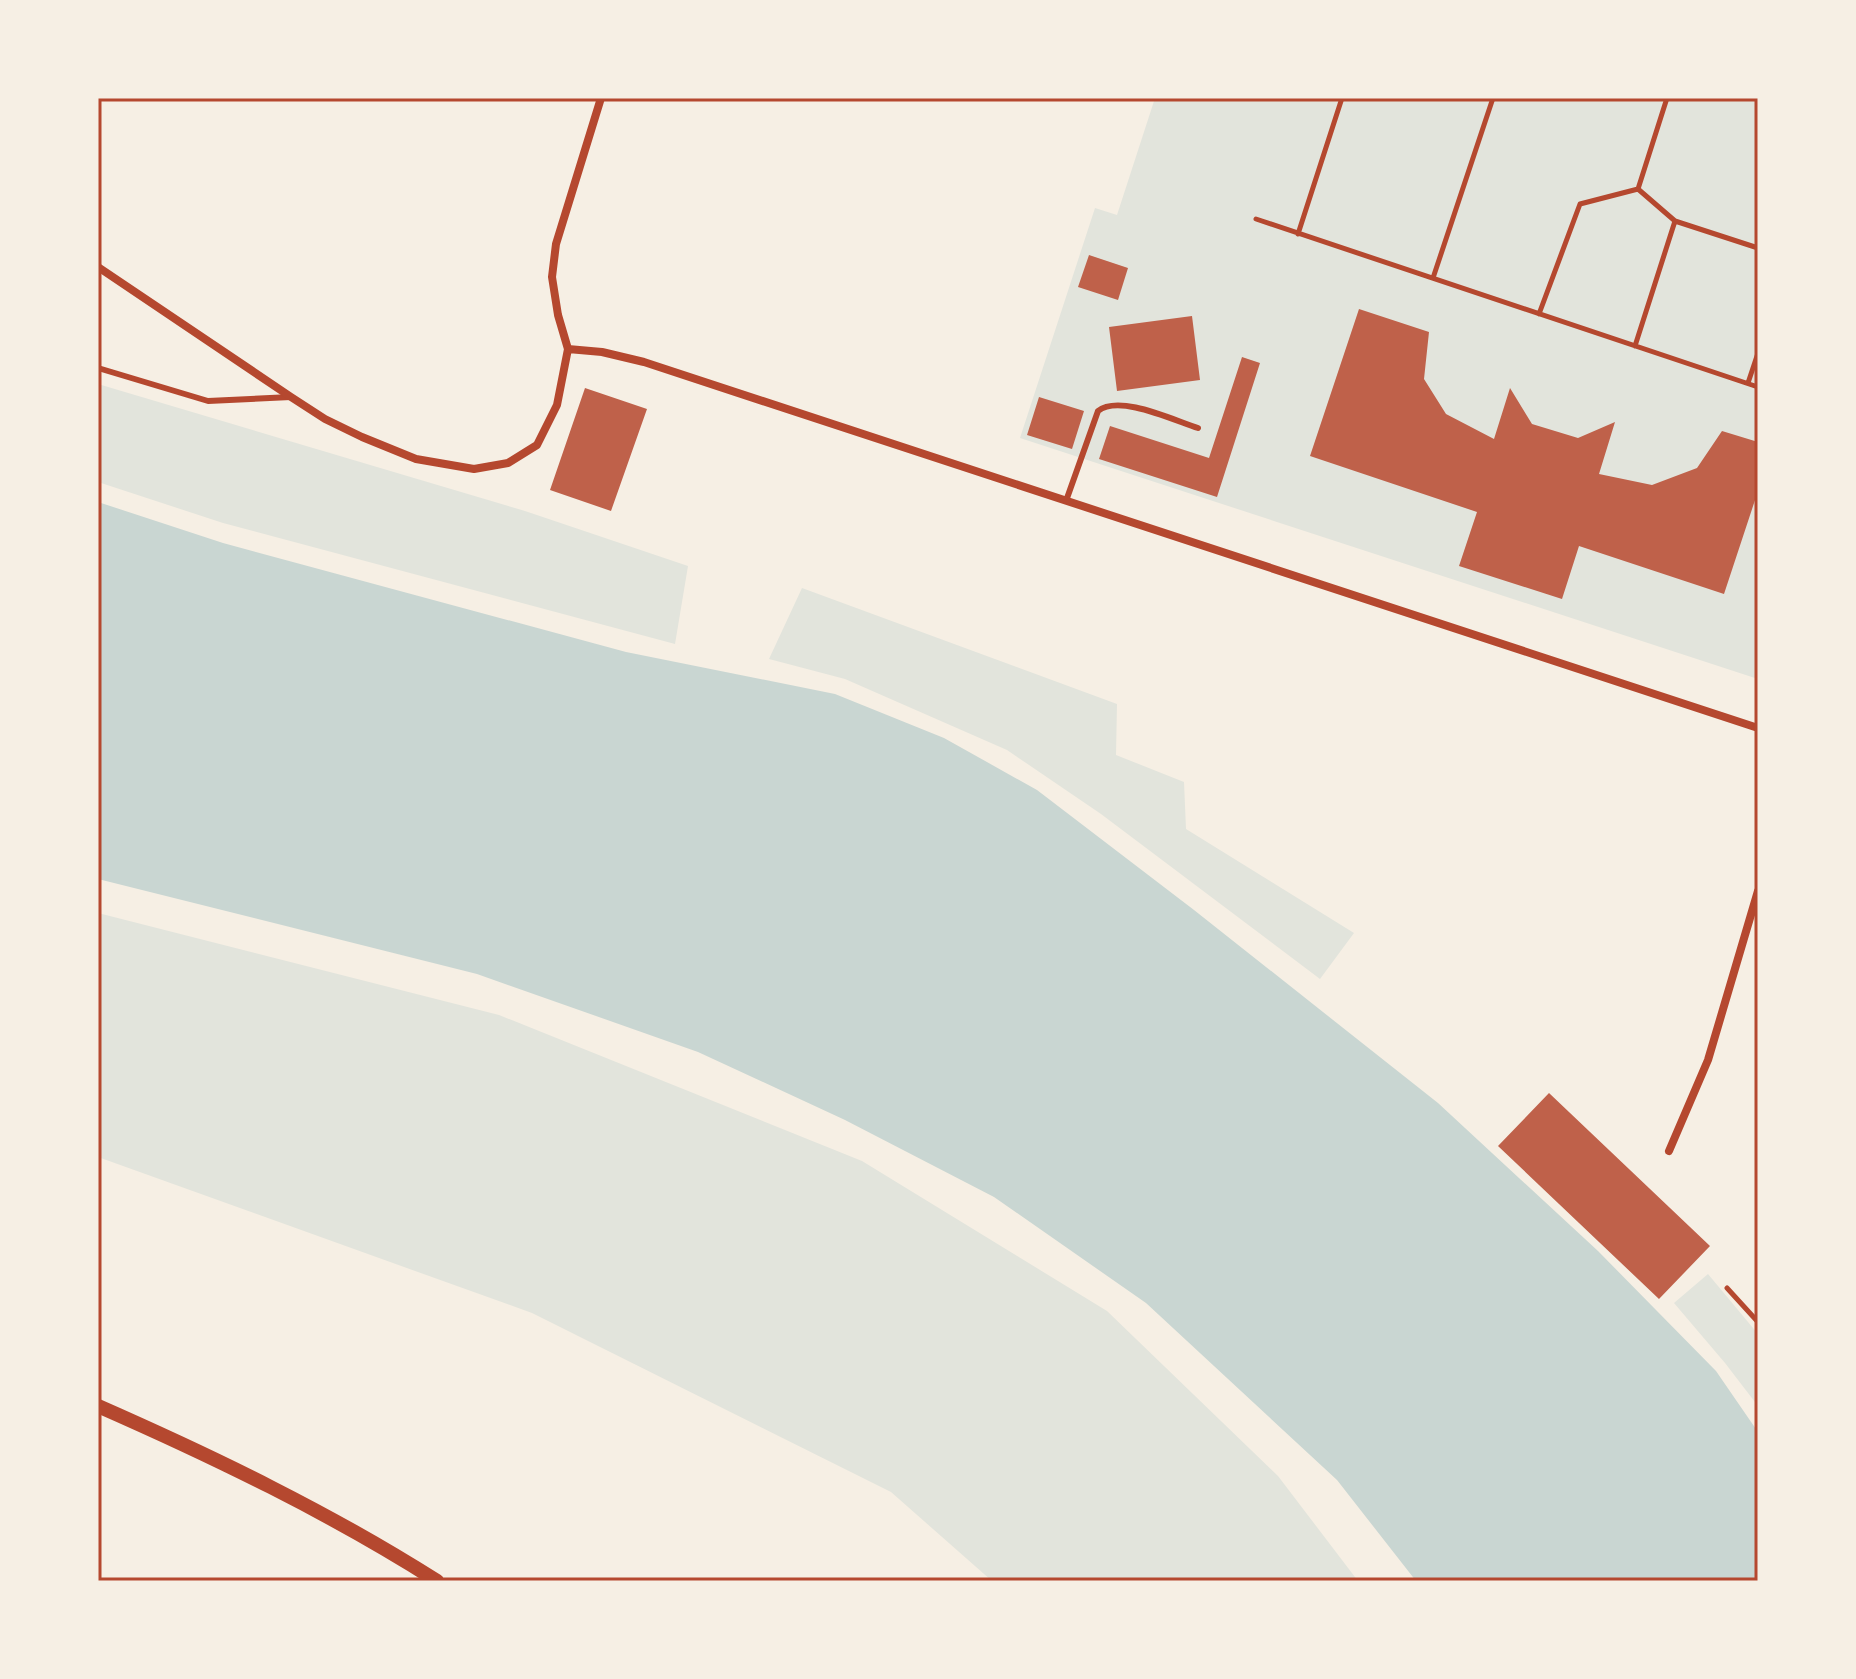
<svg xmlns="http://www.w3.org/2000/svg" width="1856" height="1679" font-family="'Open Sans',sans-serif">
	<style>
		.green { fill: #e2e4dc }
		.water { fill: #c9d6d2 }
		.building { fill: #bf614a }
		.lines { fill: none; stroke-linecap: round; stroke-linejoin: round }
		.path { stroke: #b5482f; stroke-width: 5 }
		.service { stroke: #b5482f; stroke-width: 6 }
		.minor { stroke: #b5482f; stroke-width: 8 }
		.tertiary { stroke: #b5482f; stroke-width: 14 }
		.neatline { fill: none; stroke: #b5482f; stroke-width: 3 }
	</style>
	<rect width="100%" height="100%" fill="#f6efe4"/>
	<path class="green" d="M1155,98H1758V679L1020,438L1095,208L1117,215Z
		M98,384L525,511L688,566L675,644L223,523L98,482Z
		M802,588L1117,704L1116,755L1184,782L1186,829L1354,933L1320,979L1101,814L1007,750L845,679L769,659Z
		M98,913L499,1015L862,1161L1107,1311L1278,1476L1358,1581H992L891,1492L532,1313L98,1157Z
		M1708,1274L1758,1334V1406L1725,1363L1674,1303Z"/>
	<path class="water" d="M98,502L223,543L626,652L835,694L944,738L1037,790L1194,910L1438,1103L1598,1251L1716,1371L1758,1432V1581H1416L1337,1480L1146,1303L994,1197L845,1120L698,1052L477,974L98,879Z"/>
	<path class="building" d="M1089,255L1128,268L1118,300L1078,287Z
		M1359,309L1429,332L1424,379L1446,414L1494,439L1510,388L1532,424L1578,438L1615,422L1599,474L1652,485L1697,468L1722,431L1758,442V491L1724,594L1579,546L1562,599L1459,566L1477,512L1310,456Z
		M1192,316L1200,380L1117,391L1109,327Z
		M1242,357L1260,363L1217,497L1099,459L1110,426L1209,458Z
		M585,388L647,409L611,511L550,490Z
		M1039,397L1084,411L1072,449L1027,435Z
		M1549,1093L1710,1246L1659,1299L1498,1146Z"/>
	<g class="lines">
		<path class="path" d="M1256,219L1758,387
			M1675,221L1758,248
			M1298,234L1342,98
			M1433,278L1493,98
			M1539,314L1580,204L1638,189L1667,98
			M1635,346L1675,221L1638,189
			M1748,383L1758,353
			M1727,1288L1758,1322"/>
		<path class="service" d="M98,368L208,401L291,397
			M1066,501L1098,411C1119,394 1173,420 1198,428"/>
		<path class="minor" d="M98,267L291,397L325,419L362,437L416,459L474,469L508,463L537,445L557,405L568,349L558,315L552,277L556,244L601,98
			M568,349L602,352L644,362L1758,728
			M1669,1151L1708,1060L1758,891"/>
		<path class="tertiary" d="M98,1406C214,1457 330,1513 437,1581"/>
	</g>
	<rect width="1856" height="1679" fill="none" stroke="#f6efe4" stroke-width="200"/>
	<rect x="100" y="100" width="1656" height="1479" class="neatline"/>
</svg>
